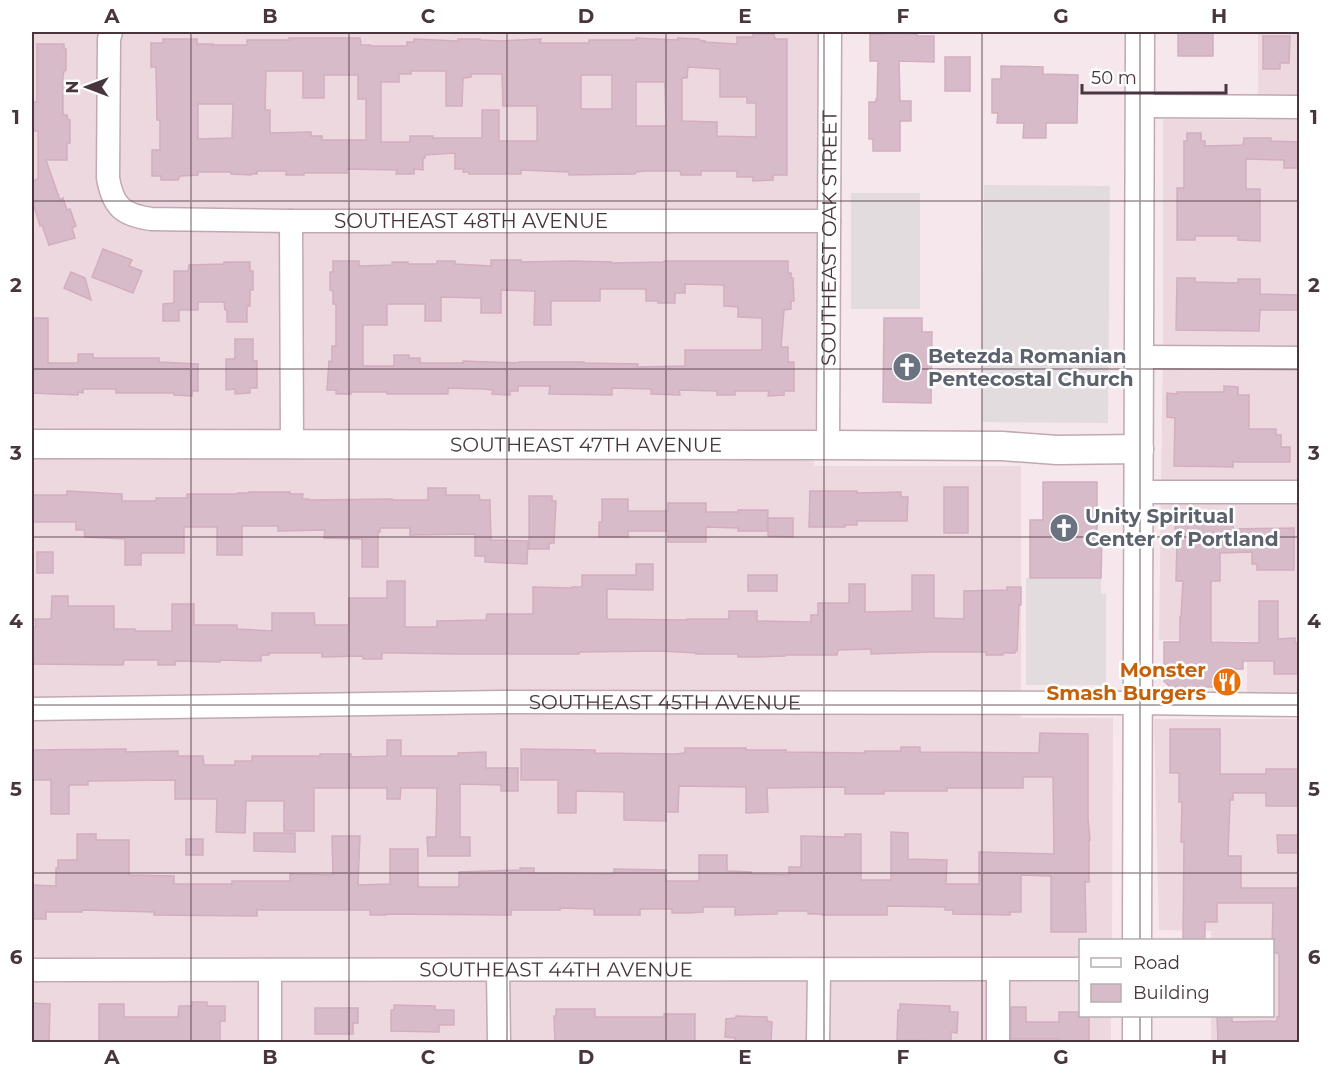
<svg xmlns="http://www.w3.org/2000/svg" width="1331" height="1074" font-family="Montserrat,sans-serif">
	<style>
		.residential { fill: #edd8e0 }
		.parking { fill: #e2dcdf }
		.building { fill: #d7bbc8; stroke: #d3aebe; stroke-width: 1.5; fill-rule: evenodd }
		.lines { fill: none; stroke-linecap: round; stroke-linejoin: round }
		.minor-casing { stroke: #c1a8b2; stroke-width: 25 }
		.tertiary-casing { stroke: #c1a8b2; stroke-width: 31 }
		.minor { stroke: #fff; stroke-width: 22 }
		.tertiary { stroke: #fff; stroke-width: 28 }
		.grid { fill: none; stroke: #48353e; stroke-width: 1.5; stroke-opacity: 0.55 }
		.labels { text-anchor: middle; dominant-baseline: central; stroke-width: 5; stroke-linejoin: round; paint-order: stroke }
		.street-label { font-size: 20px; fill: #48353e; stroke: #fff }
		.worship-label { font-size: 20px; font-weight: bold; fill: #5b616d; stroke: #fff; text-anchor: start }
		.food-label { font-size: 20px; font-weight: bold; fill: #c56008; stroke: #fff; text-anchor: end }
		.neatline { fill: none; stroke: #48353e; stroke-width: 2 }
		.grid-label { font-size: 20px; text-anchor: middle; font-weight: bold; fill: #48353e }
	</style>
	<rect width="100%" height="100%" fill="#f5e7ec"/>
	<path class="residential" d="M32,32H824L814,466H1021V718H1113L1112,940H1080V1016H1111V1042H32Z
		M1258,32H1299V693H1247V641L1159,640L1163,343V119L1256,120L1258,94Z
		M1154,719H1299V1042H1211V1016H1272V940H1211V931L1159,930Z"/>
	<path class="parking" d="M984,185L1110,186L1108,423L982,422Z
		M851,193H920V309H851Z
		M1026,578H1101V593L1106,594V685H1026Z"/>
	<path class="building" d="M883,32H912V34H917V36H934V62L899,61L900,101H911V121H900V151H873V139H869V102H876V99H877L878,61H870V34H883Z
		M1178,32H1213V56H1178Z
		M753,34H774L775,39H787V175H773V180L753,181V177H737V171H701V175H681L680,171H645L636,172L635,174L569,175V172L521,170V174H469V172H463L464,169H455V153L425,155V158H423V170L414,169V174H396L397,170L347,169V173H304V175H286V171H257V174H251V175L231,174V172H198V175L180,176L178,180H161V176H152V150H160V120H157L156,67H151V43H163V39H197V44H213V45H247V40H290L289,38H360L361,45H370V46H407V42H414V39L458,41V39H480V40L500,41L541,39L540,43H589V40H636V38L677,40L678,38L699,39V40L705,41L704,42L737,44V37H753ZM688,67L720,69V97H747V103H756V137L717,136V122L682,121V78H687ZM266,71H303V98H324V75H358V99H366V140H322V136H311V132L270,133V110H265ZM411,71H446V106H462L463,78L471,77V74H502L503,106H537V141H499V110H482V138H433V136H410V142H381V82H399V74H411ZM581,75H612V109H581ZM636,82H665L666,126H636ZM198,104H233L232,138L198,139Z
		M1263,36H1290L1289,63H1280V69H1263Z
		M37,44H64V49H66V70L64,71L63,77V115H67L68,120H70V143H67V160H46L60,200L63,198L67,210L70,209L76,226L72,228L75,238L49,245L42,225L40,226L32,200V181L38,179V131H32V102H37Z
		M945,57H970V91H945Z
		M1001,66L1043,67V74L1078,75L1077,123H1046V138H1023L1024,123H997L998,113H992V79H1001Z
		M1187,133H1201V141H1205V146L1243,145L1244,138H1271V141L1299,142V168H1284V160L1246,159V189H1260V241L1238,240V236H1195V240H1177V188H1184V141H1187Z
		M103,249L132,260L129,266L142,271L133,293L92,277Z
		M491,260H521V262L573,261L611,262V263L664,262V261H788V273H791V278H793L794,301H791V309L784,310L781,347H788V362H794V391H784V395L768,396L769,391H735V395H717V391L679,390L680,395L651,394V389L612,388V395L549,394L550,386H518V391H510V395L492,394L493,390L482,389L448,388V394H387V392H351V394H336V390H327L329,361L332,362V346H336V304H333V291L330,290V272H333V261H359V266L392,265V262H408V264H437V261H455V264L491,266ZM685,284L724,285V306L738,307V317L762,318V350H685V366L637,367L638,364L584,363V362H519V363L463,361V363H420V358H409V355H394V366H363V325H387V304H425V321H441V297L481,298V313H501V290L535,291L534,325H551V301H600V289H646V301H658V303H675V293H685Z
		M224,262H250V271H253V290H250V306H247V322H227V310H225L224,302H198V310H179V321H163V304L174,303V271H188L189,265L224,264Z
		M71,272L85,278L91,300L64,288Z
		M1177,278H1195V282L1238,283V279H1260V294L1299,295V310H1260L1259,331L1176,330Z
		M32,318H48V363H78V354H93V358H159V362L198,364V391H192V396L174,395V393H116V389H83V393L78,392V395L32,393Z
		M884,318H922V332H932L931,403L883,402Z
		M235,339H253V361H257V388H250V393L235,394V389L226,390V359H235Z
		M1224,386L1238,387V395H1249V429H1276V435H1281V447H1290V462H1233V467L1174,466L1175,418L1167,417V393L1177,394V392H1224Z
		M1043,482H1097V536H1102L1101,578H1030V520H1043Z
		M944,487H968V533H944Z
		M428,488H446V495H479L480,500H490L491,540L528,541L527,564L485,562V556H475V534L410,535V528H380V532H378V567H362V539L324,538L325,530L278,531V526H242V555H217V527H184V553H141V565H125V539L85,537L84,530H76V522H32V495H67V491L122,494V501H156V498H187V494H238V493H249V492H290V494H303L302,499H309V500L392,499V500H428Z
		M810,491H857V493L901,492V497H908L907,521H857V525H845V527H809Z
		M529,496H552V501H556L554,543H549V549H529Z
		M602,499H628V511H668V503H706V512H738V510H768L767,531H738V528L706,527V542H668V531H628V537H599V522H602Z
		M1176,511L1227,514V522H1233V529L1294,528V570H1257V564H1252V552L1220,553V581H1211V642L1259,643V601H1278V639L1295,638V643H1299V674H1274V661H1243V669H1222L1221,687H1170L1164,681V642H1180V617H1181L1183,581H1176L1177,540H1175Z
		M768,518H793V537L768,536Z
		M37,552H53V573H37Z
		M636,564H653V590L607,589V619L687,620V619H729V611H757V621L811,622V615H818V603H849V584H865V612L912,611V575H934V618L964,619V591L1007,590V587H1021V605H1019L1017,651H1015V653H1003V655H986V652H930L871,654V649L838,650L837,655H785V656L757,657H738V654H696V653L661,651L579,652V654H456L396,653H382V659H363V656L322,657V653H269V655H261V661L220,660V662L175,661V665H158V660H124L123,665L32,664V628L36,627L35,619H51L52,596H68V606H114V629H135V631H172V604H194V625H237V629L272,631V613H314L315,625H349V598H387V581H405V627H437V621L486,620L487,614H533V587L572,588V587H582V575H636Z
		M748,575H777V591H748Z
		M1170,729H1220V774H1266V769H1299V806H1266V793H1233V800H1230L1228,856H1241V888H1299V1042H1218L1217,1016H1232V1022L1277,1021V1017H1279V955L1278,953H1272L1273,903H1217V922H1205V940H1183L1184,842H1181L1182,802H1179V773H1170Z
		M1040,733L1088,734V819L1090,840H1089V882H1085L1086,932H1051V876L1021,875V912H1010V915L953,914V910H945V907L887,906V915H822V914H808V911H777V914L735,915V907H703V912L689,913H672V909H640V915H594V909L560,908V910H511V915L386,914V915H370V910H257V916L154,915V912L82,910V912H46V919H32V885L56,886V868H58V860H77V834H96V840H129V875L174,876V884H232V881H290V874L333,875L332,836H360L358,885L390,884V849H418V887H459V872L520,870V868H534V873L614,874V869L666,870V881H699V855H727V871L751,872V874L789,875V867H801V836L845,837V834H861V880H891V832L908,833V859L947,860L946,884H979V852L1054,854L1053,777H1023V788H947V791H884V794H845V787L767,788L768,812L746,813V787L679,786L678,812H666V821L624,820V792L576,791V813H558V780H521V749L595,750V753L675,754L685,753V748H746V750H786V752L865,753V751H901V747H920V752L1039,753Z
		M387,740H401V756H458V753L486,752V768H518V791H501V785L460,784V837H470V856H428L427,837H436L437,788H401L400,799H387V788H314V831H284V801H246L245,833L216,832L217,799H175V780L88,781V785H69V814H51V780H32V750L126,749V752L178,751V756H203L204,765H235V761H252V756H320V754H351V757L387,756Z
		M254,833H295V852L254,851Z
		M1277,835H1299V853H1278Z
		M186,839H203V855H186Z
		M192,1002H207V1006H225V1021H220V1042H99V1004H124V1017H178L179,1006H192Z
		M32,1003L50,1004L49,1042H32Z
		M900,1004L950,1006V1012H958L957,1033L951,1032V1041L897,1040L898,1010H900Z
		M394,1005L435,1006V1010H454V1025H439V1032L391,1031V1010H394Z
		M1011,1007H1026V1022H1059V1012H1080V1016H1089V1042H1059V1039H1011Z
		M315,1008H358V1023H353V1034H315Z
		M556,1009H595V1017H664V1014H695V1042H555L554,1016H556Z
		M736,1016L767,1017V1021L772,1022L771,1042H735V1038L725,1037L726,1019L736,1018Z"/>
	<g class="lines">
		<g class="minor-casing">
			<g id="minor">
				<path id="s1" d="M111,32L109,39L108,178C113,207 123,215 151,219L291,221H829"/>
				<path d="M1140,106L1300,107"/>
				<path d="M291,221L292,444"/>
				<path d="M1139,357L1300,358"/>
				<path id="s2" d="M828,445L830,32"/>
				<path d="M1139,492H1300"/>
				<path id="s3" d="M32,709L502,702L1138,703L1300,705"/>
				<path id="s4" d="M32,970L1080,969"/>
				<path d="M270,970V1042"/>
				<path d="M498,970L499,1042"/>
				<path d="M818,1042L819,970"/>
				<path d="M998,1042V970"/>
			</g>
		</g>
		<g class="tertiary-casing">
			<g id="tertiary">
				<path id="s5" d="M32,444L828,445L1002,446L1057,450L1139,449"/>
				<path d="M1137,940L1140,32"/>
				<path d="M1137,1016V1042"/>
			</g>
		</g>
		<use href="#minor" class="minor"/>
		<use href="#tertiary" class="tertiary"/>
	</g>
	<path class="grid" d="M191,32V1042M349,32V1042M507,32V1042M666,32V1042M824,32V1042M982,32V1042M1140,32V940M32,201H1300M32,369H1300M32,537H1300M32,705H1300M32,873H1300M1140,1016V1042"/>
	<defs>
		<g id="church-disc" transform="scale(1.5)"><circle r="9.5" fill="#6b7280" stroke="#fff"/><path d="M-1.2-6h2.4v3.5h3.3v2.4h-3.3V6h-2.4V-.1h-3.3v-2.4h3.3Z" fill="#fff"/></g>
		<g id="restaurant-disc" transform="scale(1.5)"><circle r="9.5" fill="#e8710a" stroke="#fff"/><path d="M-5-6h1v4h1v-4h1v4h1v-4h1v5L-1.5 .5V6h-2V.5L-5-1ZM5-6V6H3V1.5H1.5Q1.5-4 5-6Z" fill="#fff"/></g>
	</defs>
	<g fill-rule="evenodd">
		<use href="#church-disc" x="907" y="367"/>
		<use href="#church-disc" x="1064" y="528"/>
		<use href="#restaurant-disc" x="1227" y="682"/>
	</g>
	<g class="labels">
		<g class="street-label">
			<text stroke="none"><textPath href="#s1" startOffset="532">SOUTHEAST 48TH AVENUE</textPath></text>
			<text stroke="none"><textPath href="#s2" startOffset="207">SOUTHEAST OAK STREET</textPath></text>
			<text stroke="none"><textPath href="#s5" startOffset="554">SOUTHEAST 47TH AVENUE</textPath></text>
			<text stroke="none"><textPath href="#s3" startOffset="633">SOUTHEAST 45TH AVENUE</textPath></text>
			<text stroke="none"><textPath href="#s4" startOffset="524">SOUTHEAST 44TH AVENUE</textPath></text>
		</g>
		<g class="worship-label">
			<text x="928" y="356">Betezda Romanian<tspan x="928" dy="23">Pentecostal Church</tspan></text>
			<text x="1085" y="516">Unity Spiritual<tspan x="1085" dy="23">Center of Portland</tspan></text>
		</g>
		<g class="food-label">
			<text x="1206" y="670">Monster<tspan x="1206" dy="23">Smash Burgers</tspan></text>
		</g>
	</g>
	<rect width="1331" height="1074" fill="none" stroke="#ffffff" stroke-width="66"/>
	<rect x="1079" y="939" width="195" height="78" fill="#ffffff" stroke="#b6aeb2" stroke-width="1.5"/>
	<rect x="1091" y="958" width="30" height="9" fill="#ffffff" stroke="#b6aeb2" stroke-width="1.5"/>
	<text x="1133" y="969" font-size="18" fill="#48353e">Road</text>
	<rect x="1091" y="984" width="30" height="18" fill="#d7bbc8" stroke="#b6aeb2" stroke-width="1.5"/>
	<text x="1133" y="999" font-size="18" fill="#48353e">Building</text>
	<g transform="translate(87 87) rotate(270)" stroke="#ffffff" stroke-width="4.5" paint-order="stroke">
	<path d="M0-4.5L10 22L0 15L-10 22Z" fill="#48353e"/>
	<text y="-9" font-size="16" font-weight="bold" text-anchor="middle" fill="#48353e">N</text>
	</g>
	<path d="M1082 84v9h144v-9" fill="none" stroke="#48353e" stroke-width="3"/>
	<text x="1091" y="84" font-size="18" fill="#48353e" stroke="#ffffff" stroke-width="4.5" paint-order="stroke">50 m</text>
	<rect x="33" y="33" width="1265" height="1008" class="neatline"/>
	<g class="grid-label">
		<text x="112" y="23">A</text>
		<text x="270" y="23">B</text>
		<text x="428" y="23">C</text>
		<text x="586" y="23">D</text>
		<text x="745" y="23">E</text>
		<text x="903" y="23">F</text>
		<text x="1061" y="23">G</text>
		<text x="1219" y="23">H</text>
		<text x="16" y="124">1</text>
		<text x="1314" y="124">1</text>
		<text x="16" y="292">2</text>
		<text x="1314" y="292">2</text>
		<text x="16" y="460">3</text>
		<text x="1314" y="460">3</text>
		<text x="16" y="628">4</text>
		<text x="1314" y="628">4</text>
		<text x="16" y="796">5</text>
		<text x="1314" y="796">5</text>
		<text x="16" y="964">6</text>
		<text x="1314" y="964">6</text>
		<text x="112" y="1064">A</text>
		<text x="270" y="1064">B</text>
		<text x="428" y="1064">C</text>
		<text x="586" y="1064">D</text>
		<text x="745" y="1064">E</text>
		<text x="903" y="1064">F</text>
		<text x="1061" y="1064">G</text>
		<text x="1219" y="1064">H</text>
	</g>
</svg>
